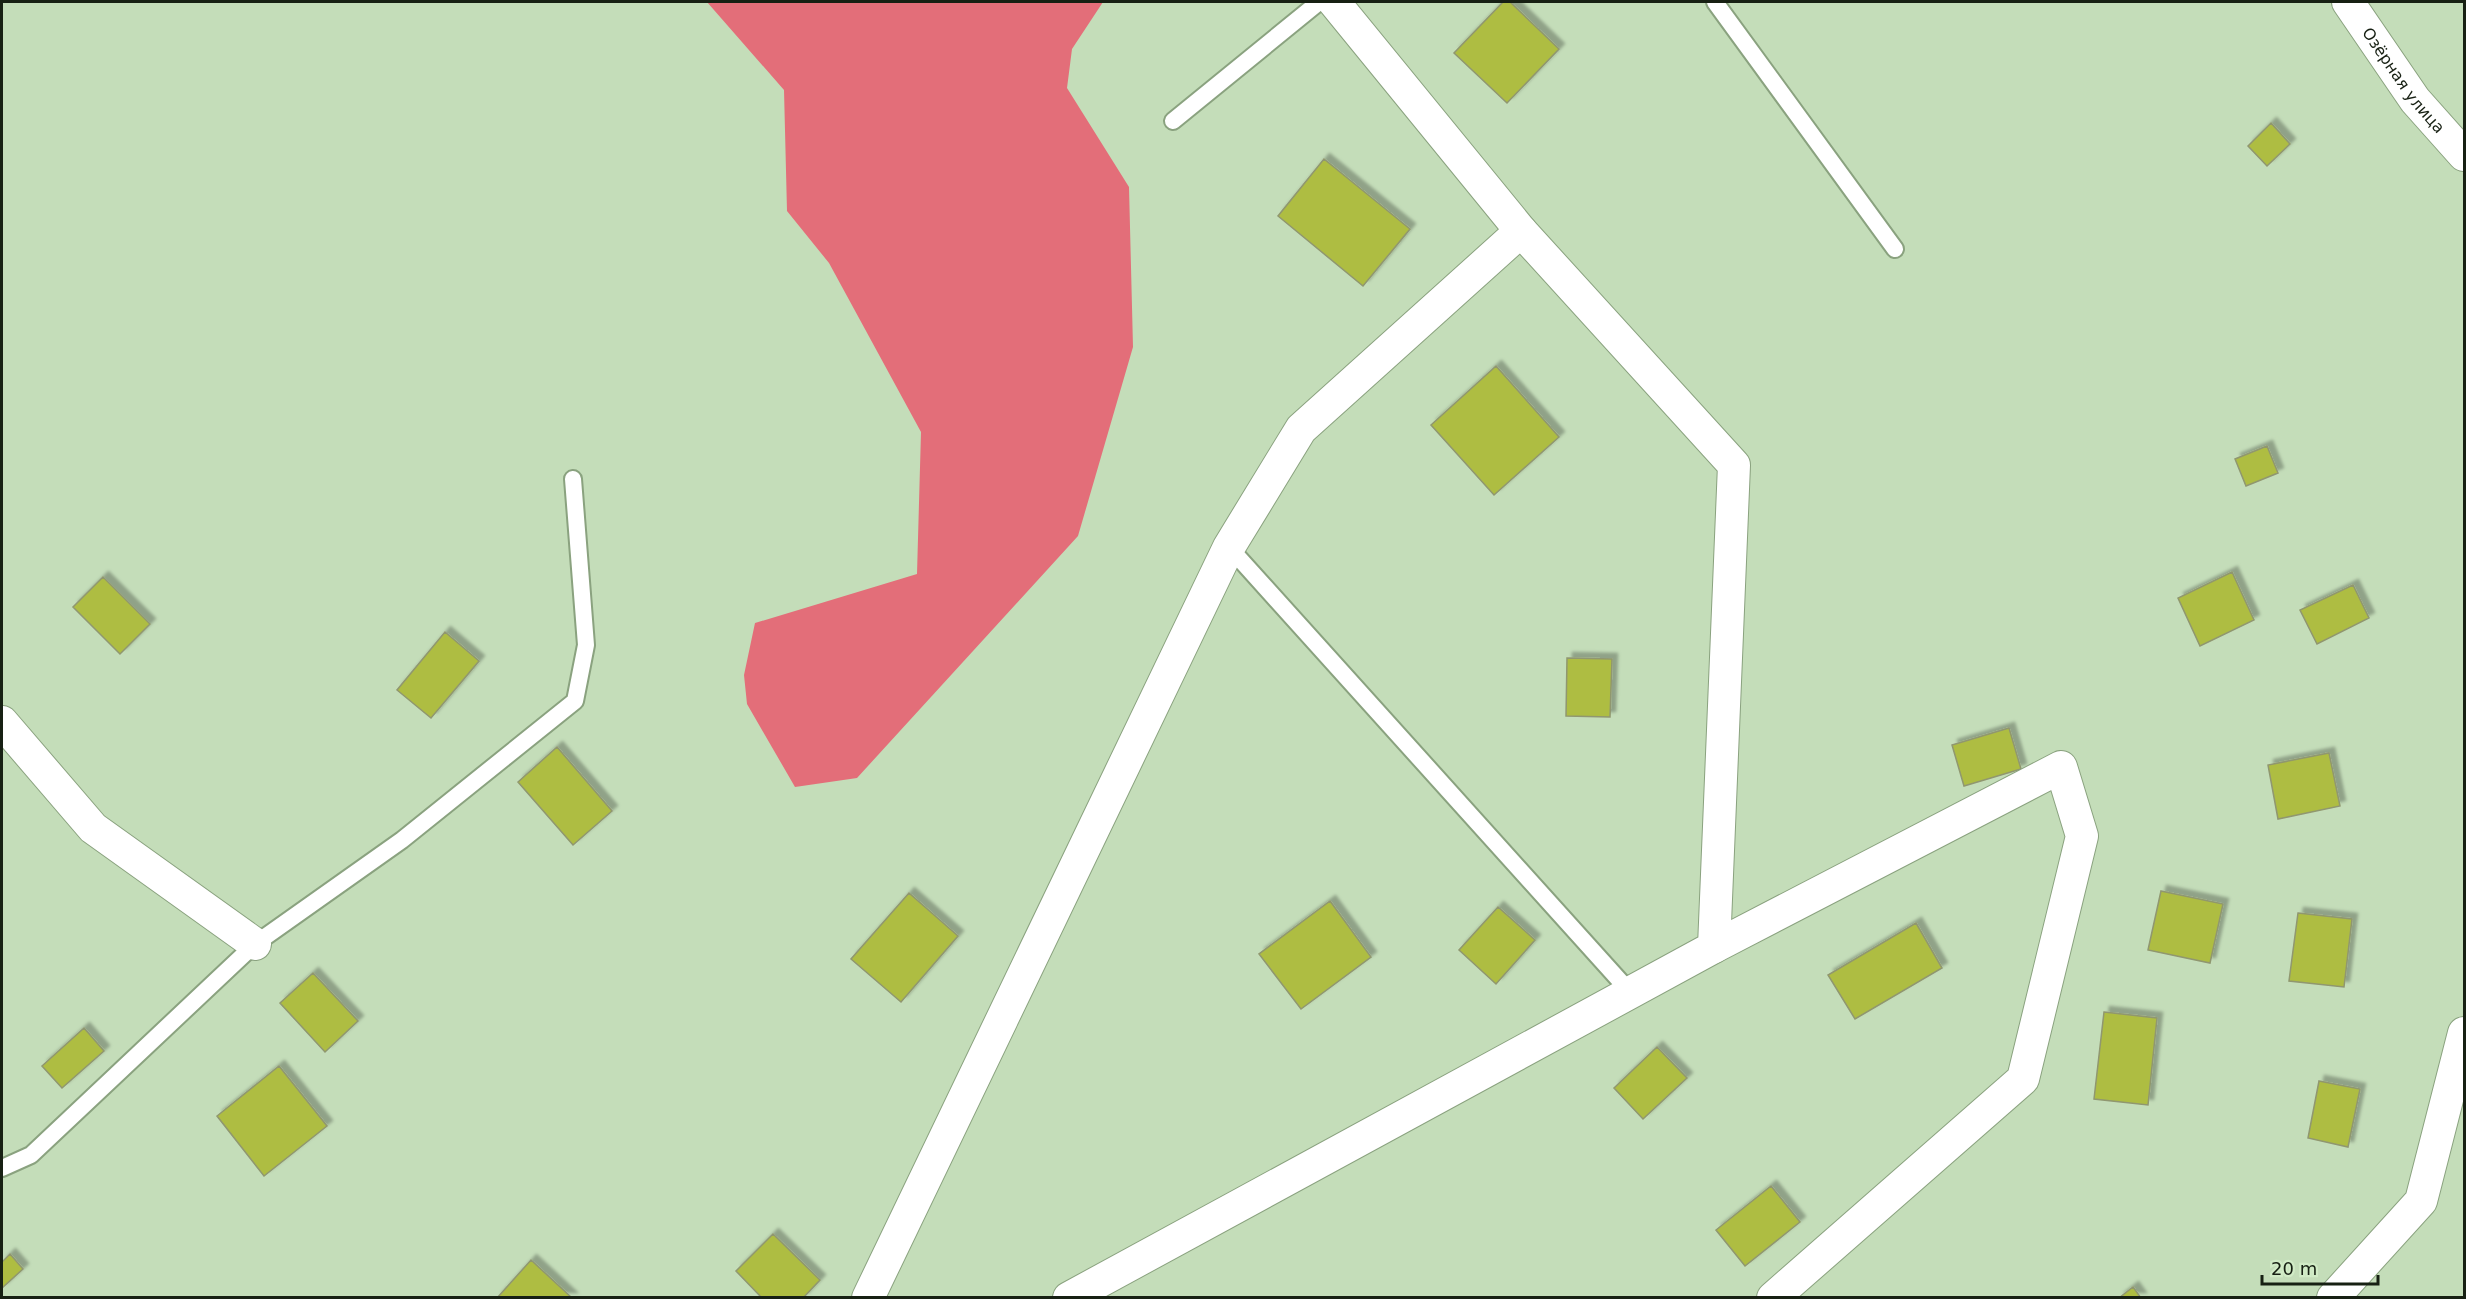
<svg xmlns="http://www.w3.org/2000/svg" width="2466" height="1299" font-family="'DejaVu Sans',sans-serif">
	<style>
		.forest { fill: #e36e79 }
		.building { fill: #aebd42; stroke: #90976f; stroke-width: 1.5; filter: url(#shadow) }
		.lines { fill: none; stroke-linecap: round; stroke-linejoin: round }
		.lane-casing { stroke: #8aa27f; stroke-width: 20 }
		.street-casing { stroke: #8aa27f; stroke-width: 34 }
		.lane { stroke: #fff; stroke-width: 16 }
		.street { stroke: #fff; stroke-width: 32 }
		.labels { text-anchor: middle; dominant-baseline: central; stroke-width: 4.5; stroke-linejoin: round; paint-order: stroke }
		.street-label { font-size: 16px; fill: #172013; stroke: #d1ebc6 }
	</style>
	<defs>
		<filter id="shadow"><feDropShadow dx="5.5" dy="-5.5" stdDeviation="1.5" flood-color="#0004"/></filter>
	</defs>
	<rect width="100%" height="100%" fill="#c4ddb9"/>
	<path class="forest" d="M707,2H1103L1072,49L1067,88L1129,187L1133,347L1078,536L857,778L795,787L747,704L744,675L755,623L917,574L921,432L829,263L787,211L784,90Z"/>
	<path class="building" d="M1503,2H1510L1559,49L1507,103L1454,53Z
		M2271,123L2290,144L2267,166L2248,146Z
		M1324,159L1410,229L1363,286L1278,216Z
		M1496,366L1559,437L1494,495L1431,425Z
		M2267,446L2278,473L2246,486L2235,459Z
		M2232,572L2254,620L2200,646L2178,598Z
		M103,577L150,624L120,654L73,607Z
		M2353,585L2369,618L2317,644L2300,610Z
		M445,632L479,661L431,718L397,690Z
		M1567,658L1612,659L1610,717L1566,716Z
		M2009,728L2021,769L1964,786L1952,745Z
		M557,747L612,811L573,845L518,782Z
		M2329,753L2340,806L2278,819L2268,765Z
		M2161,891L2223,904L2210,963L2148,950Z
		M909,893L958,936L901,1002L851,959Z
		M1330,901L1371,957L1301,1009L1259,954Z
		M1498,907L1535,940L1496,984L1459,950Z
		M2298,913L2352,919L2344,987L2289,981Z
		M1916,923L1942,968L1855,1019L1828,975Z
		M313,973L358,1021L325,1052L280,1003Z
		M2104,1012L2157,1018L2148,1105L2094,1099Z
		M84,1028L104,1051L62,1088L42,1066Z
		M1657,1047L1687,1078L1643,1119L1614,1088Z
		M279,1066L327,1126L264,1176L217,1116Z
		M2319,1081L2360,1089L2348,1147L2308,1138Z
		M1771,1186L1800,1222L1745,1266L1716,1230Z
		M773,1234L820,1280L803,1298H762L736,1271Z
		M10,1254L23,1269L2,1288V1262Z
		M531,1260L572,1298H497Z
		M2133,1287L2141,1298H2119Z"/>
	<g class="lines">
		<g class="lane-casing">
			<path id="lane" d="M1715,2L1895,249
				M1173,121L1319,2
				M1229,547L1630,992
				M2,1168L31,1155L255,944L402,840L575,701L586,645L573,479"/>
		</g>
		<g class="street-casing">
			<g id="street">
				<path id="s1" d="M2348,2L2415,100L2464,155"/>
				<path d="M2,722L93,828L255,944"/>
				<path d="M1714,947L2061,767L2082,836L2023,1079L1773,1298"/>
				<path d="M868,1298L1229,547L1301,429L1521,231L1334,2"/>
				<path d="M1069,1298L1714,947L1734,465L1521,231"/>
				<path d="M2333,1298L2421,1201L2464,1033"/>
			</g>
		</g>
		<use href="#lane" class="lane"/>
		<use href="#street" class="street"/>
	</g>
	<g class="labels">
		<g class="street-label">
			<text stroke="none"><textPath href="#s1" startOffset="96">Озёрная улица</textPath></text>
		</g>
	</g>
	<rect width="2466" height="1299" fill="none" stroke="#172013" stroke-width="6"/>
	<path d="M2262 1275v9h116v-9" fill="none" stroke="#172013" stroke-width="3"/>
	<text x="2271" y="1275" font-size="18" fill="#172013" stroke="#d1ebc6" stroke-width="4.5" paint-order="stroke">20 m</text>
</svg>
